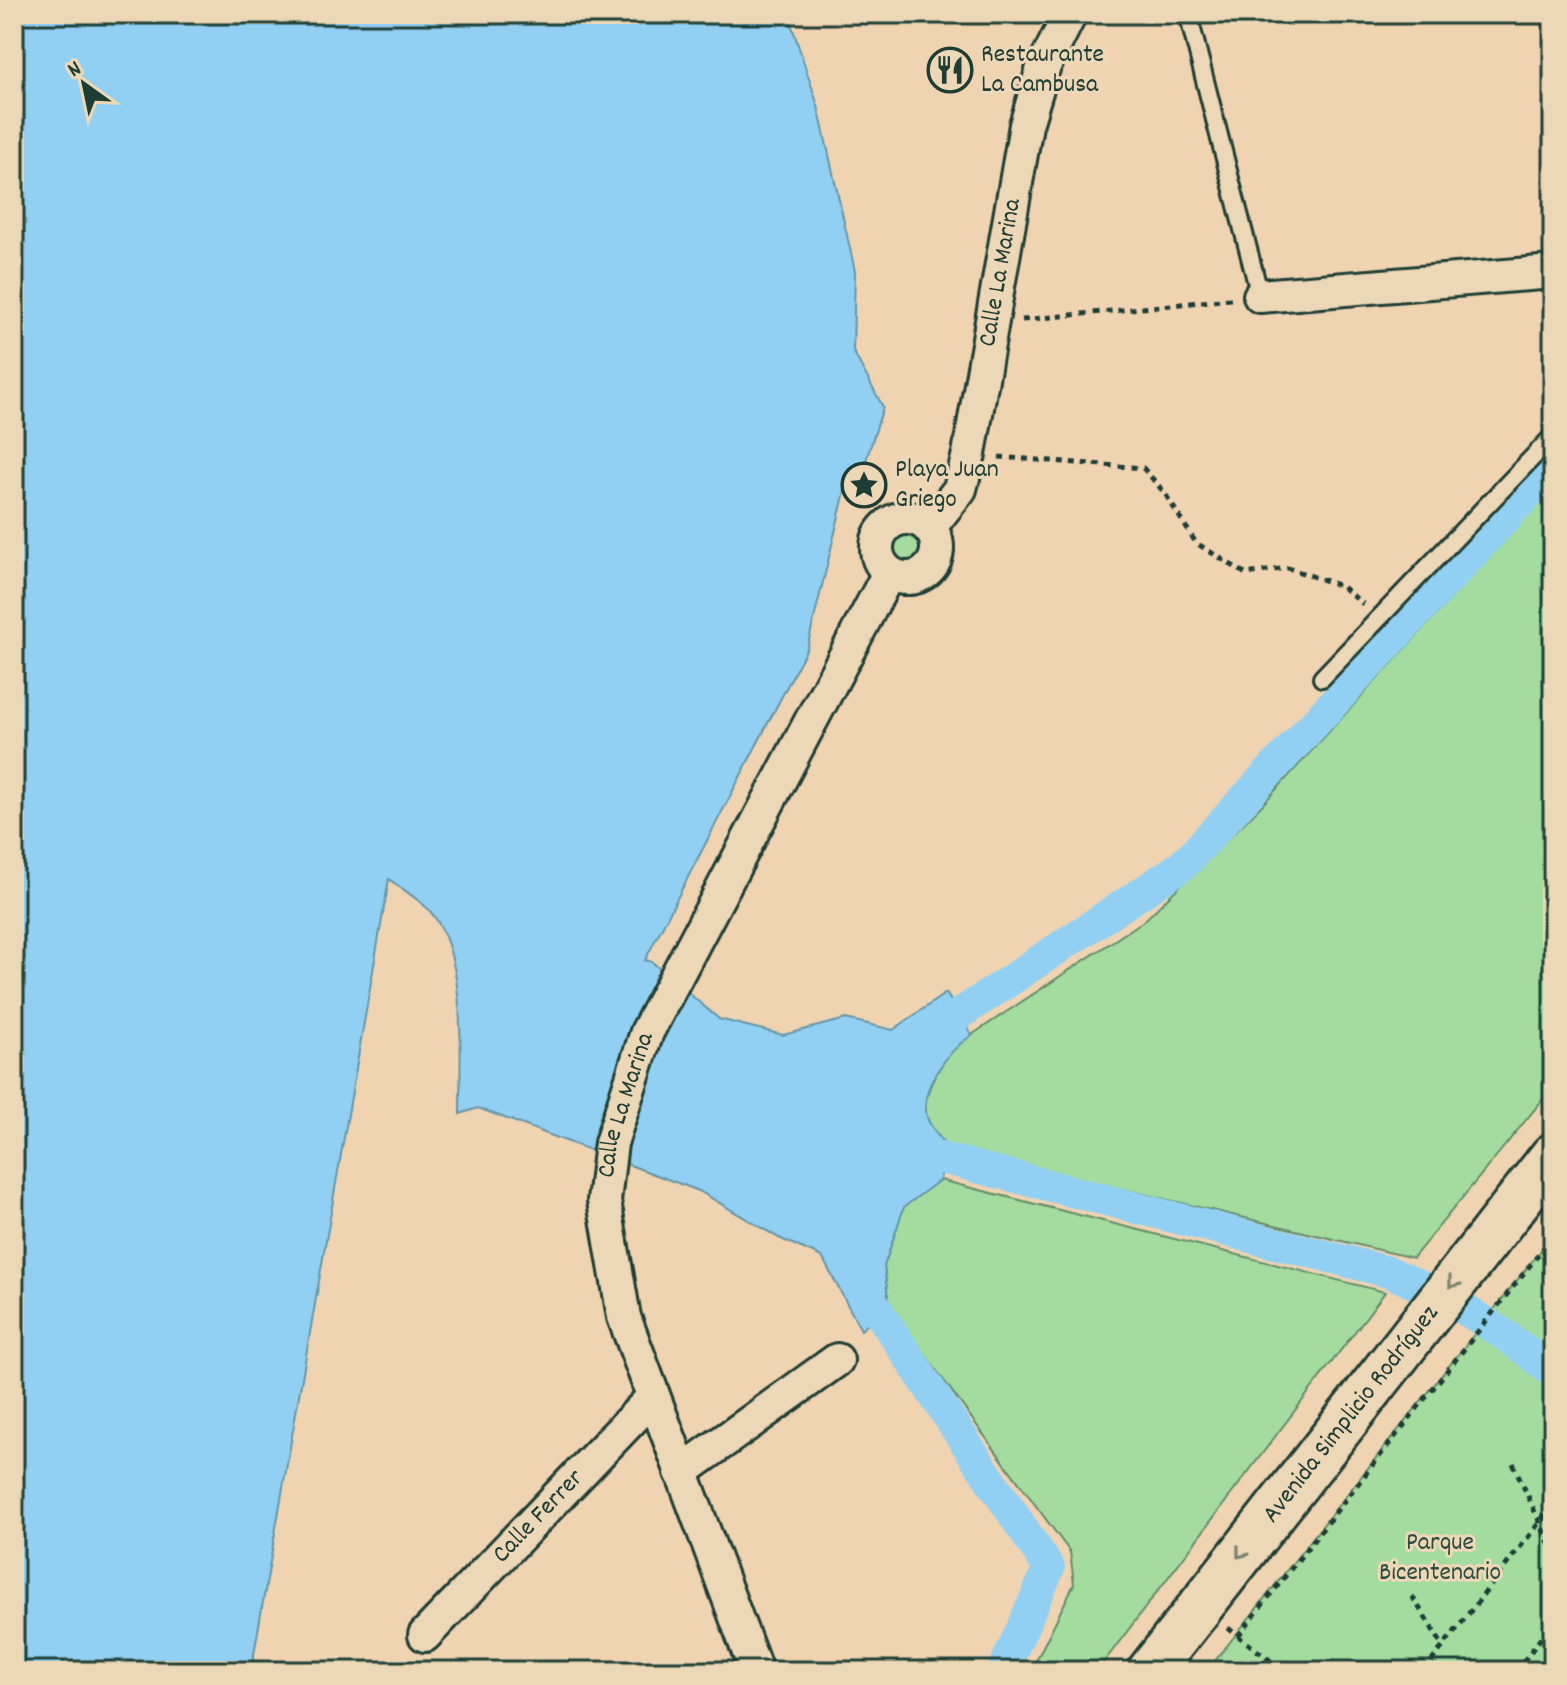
<svg xmlns="http://www.w3.org/2000/svg" width="1567" height="1685" font-family="Dekko,sans-serif">
	<style>
		.green { fill: #a4dca0; stroke: #628c6a; stroke-width: 2 }
		.water { fill: #92d0f3; stroke: #6495a7; stroke-width: 2 }
		.lines { fill: none; stroke-linecap: round; stroke-linejoin: round }
		.canal { stroke: #92d0f3; stroke-width: 32 }
		.lane-casing { stroke: #1f3d34; stroke-width: 22 }
		.street-casing { stroke: #1f3d34; stroke-width: 38 }
		.primary-casing { stroke: #1f3d34; stroke-width: 50 }
		.path { stroke: #1f3d34; stroke-width: 5; stroke-dasharray: 6 6; stroke-linecap: butt }
		.lane { stroke: #ecd8b6; stroke-width: 16 }
		.street { stroke: #ecd8b6; stroke-width: 32 }
		.primary { stroke: #ecd8b6; stroke-width: 44 }
		.oneway { stroke: #7b836e }
		.labels { text-anchor: middle; dominant-baseline: central; stroke-width: 6; stroke-linejoin: round; paint-order: stroke }
		.poi-label { font-size: 26px; fill: #1f3d34; stroke: #ecd8b6; text-anchor: start }
		.street-label { font-size: 26px; fill: #1f3d34; stroke: #ecd8b6 }
		.park-label { font-size: 26px; fill: #2c4d3f; stroke: #ecd8b6 }
	</style>
	<rect width="100%" height="100%" fill="#f0d4b2"/>
	<filter id="ink" filterUnits="userSpaceOnUse"><feTurbulence type="fractalNoise" baseFrequency=".0125" numOctaves="2"/><feDisplacementMap in="SourceGraphic" scale="16" xChannelSelector="R" yChannelSelector="G"/><feConvolveMatrix kernelMatrix="1 2 1 2 8 2 1 2 1" color-interpolation-filters="sRGB"/></filter>
	<g filter="url(#ink)">
		<path class="green" d="M1553,487V1087L1413,1258L946,1147C941,1139 932,1130 928,1121C918,1097 941,1063 955,1046L1145,920L1260,807Z
			M887 548a20 20 0 1 1 40 0a20 20 0 1 1-40 0Z
			M940,1180L1385,1292L1097,1671H1031L1074,1584L1070,1552L889,1306L884,1266L904,1206Z
			M1553,1235V1671H1207Z"/>
		<path class="water" d="M14,14H788L818,106L855,271L853,351L883,407L863,470L845,491L807,648L645,960L652,962L719,1019L783,1035L846,1019L893,1030L946,993L972,1035C949,1050 916,1090 928,1120C932,1129 941,1139 946,1147L940,1180L904,1207L884,1266L889,1306L861,1330L822,1257L779,1238L699,1191L478,1108L460,1114C460,1059 467,967 436,919C427,904 403,890 389,879L251,1671H14Z"/>
		<g class="lines">
			<path class="canal" d="M922,1039L1183,865L1553,467
				M902,1148L1392,1273C1454,1301 1501,1328 1553,1373
				M856,1278L1049,1568L1003,1671"/>
			<g class="lane-casing">
				<path id="lane" d="M1188,14L1260,296
					M1322,678L1553,436"/>
			</g>
			<g class="street-casing">
				<g id="street">
					<path d="M1260,296L1553,272"/>
					<circle cx="907" cy="548" r="30"/>
					<path id="s1" d="M929,528L960,489L969,454L1026,125L1043,68L1070,14"/>
					<path d="M681,1472L837,1360"/>
					<path id="s2" d="M425,1635L653,1397"/>
					<path id="s3" d="M756,1671L624,1317L604,1201L611,1143L647,1032L889,573"/>
				</g>
			</g>
			<g class="primary-casing">
				<g id="primary">
					<path id="s4" d="M1150,1671L1553,1156"/>
				</g>
			</g>
			<path class="path" d="M1022,320L1231,299
				M999,457L1143,468L1164,492L1196,543L1246,574L1288,568L1341,586L1363,604
				M1513,1463L1553,1552
				M1412,1596L1443,1646
				M1228,1628L1284,1671
				M1238,1636L1553,1236
				M1424,1671L1553,1505
				M1516,1671L1553,1622"/>
			<use href="#lane" class="lane"/>
			<use href="#street" class="street"/>
			<use href="#primary" class="primary"/>
		</g>
		<defs><path id="oneway-chevron" d="M-2-3.5L2.5 0L-2 3.5" fill="none" stroke-width="1.6" stroke-linecap="round" stroke-linejoin="round" transform="scale(2)"/></defs>
		<g class="oneway">
			<use href="#oneway-chevron" transform="translate(1453 1283) rotate(128)"/>
			<use href="#oneway-chevron" transform="translate(1241 1553) rotate(128)"/>
		</g>
	</g>
	<defs>
		<g id="restaurant-ring" transform="scale(2.3)"><circle r="9.5" fill="#ecd8b6" stroke="#1f3d34" stroke-width="1.5"/><path d="M-5-6h1v4h1v-4h1v4h1v-4h1v5L-1.5 .5V6h-2V.5L-5-1ZM5-6V6H3V1.5H1.5Q1.5-4 5-6Z" fill="#1f3d34"/></g>
		<g id="sight-ring" transform="scale(2.3)"><circle r="9.5" fill="#ecd8b6" stroke="#1f3d34" stroke-width="1.5"/><path d="M0-6L1.8-2.2L6-1.7L2.9 1.2L3.7 5.4L0 3.3L-3.7 5.4L-2.9 1.2L-6-1.7L-1.8-2.2Z" fill="#1f3d34"/></g>
	</defs>
	<g fill-rule="evenodd">
		<use href="#restaurant-ring" x="950" y="70"/>
		<use href="#sight-ring" x="864" y="485"/>
	</g>
	<g class="labels">
		<g class="poi-label">
			<text x="981" y="55">Restaurante<tspan x="981" dy="30">La Cambusa</tspan></text>
			<text x="895" y="470">Playa Juan<tspan x="895" dy="30">Griego</tspan></text>
		</g>
		<g class="street-label">
			<text stroke="none"><textPath href="#s1" startOffset="270">Calle La Marina</textPath></text>
			<text stroke="none"><textPath href="#s3" startOffset="594">Calle La Marina</textPath></text>
			<text stroke="none"><textPath href="#s4" startOffset="326">Avenida Simplicio Rodríguez</textPath></text>
			<text stroke="none"><textPath href="#s2" startOffset="164">Calle Ferrer</textPath></text>
		</g>
		<g class="park-label">
			<text x="1440" y="1543">Parque<tspan x="1440" dy="30">Bicentenario</tspan></text>
		</g>
	</g>
	<rect width="1567" height="1685" fill="none" stroke="#ecd8b6" stroke-width="48"/>
	<rect x="24" y="24" width="1519" height="1637" fill="none" stroke="#1f3d34" stroke-width="3" filter="url(#ink)"/>
	<g transform="translate(84 84) rotate(327)" stroke="#ecd8b6" stroke-width="6" paint-order="stroke">
	<path d="M0-6L14 30L0 20L-14 30Z" fill="#1f3d34"/>
	<text y="-12" font-size="22" font-weight="bold" text-anchor="middle" fill="#1f3d34">N</text>
	</g>
</svg>
